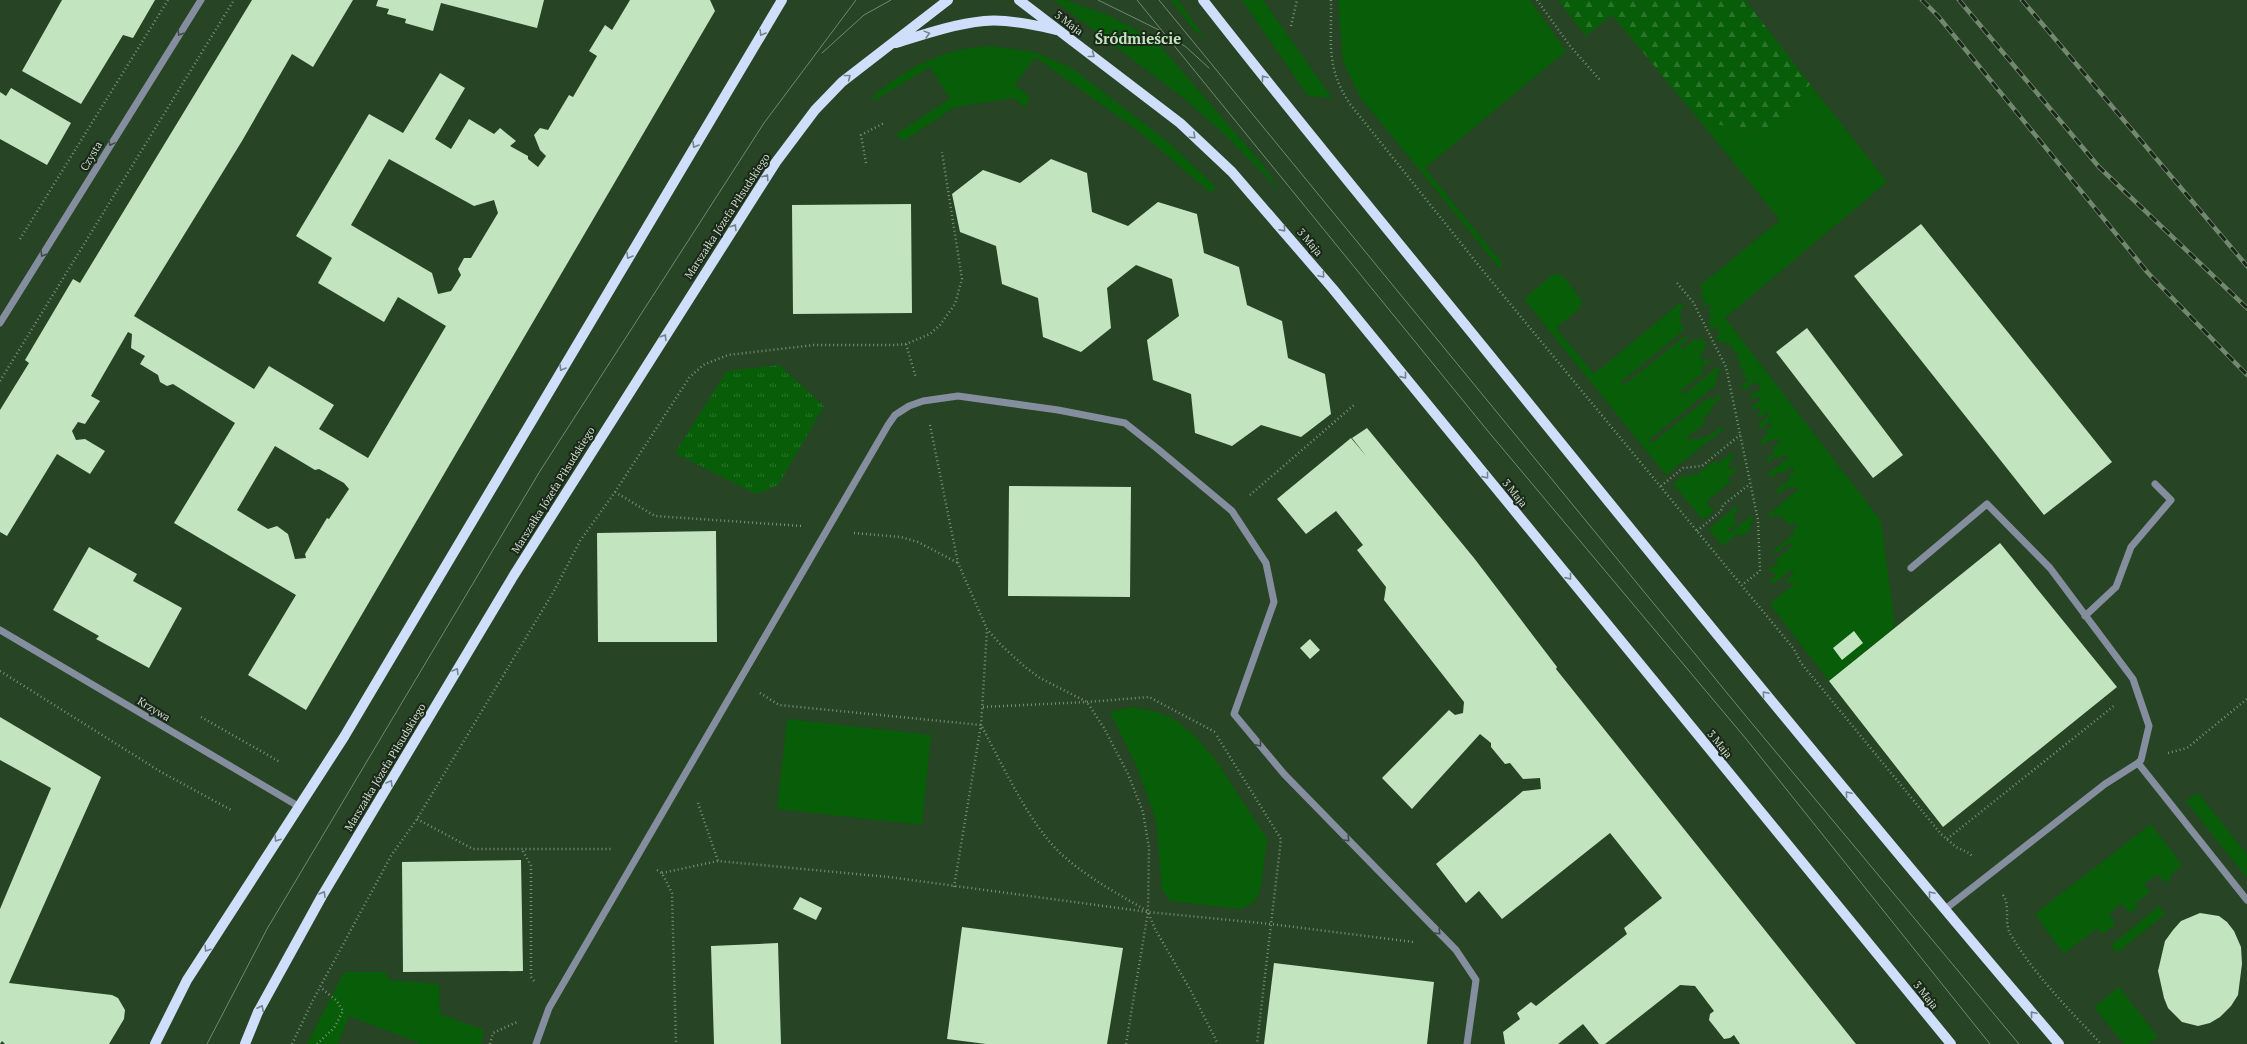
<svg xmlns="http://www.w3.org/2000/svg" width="2247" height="1044" font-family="'PT Serif',serif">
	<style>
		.grass { fill: #085d09 }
		.forest { fill: url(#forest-firs) }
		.park { fill: url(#park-tufts) }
		.building { fill: #c2e4be; fill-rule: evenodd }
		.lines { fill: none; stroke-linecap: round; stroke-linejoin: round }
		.path { stroke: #7a9178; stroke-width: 2.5; stroke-dasharray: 1 3; stroke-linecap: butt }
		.minor { stroke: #848e9f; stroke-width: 7 }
		.major { stroke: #cfdffb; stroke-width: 10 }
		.tram { stroke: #728970; stroke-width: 1 }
		.rail-casing { stroke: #728970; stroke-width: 4.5 }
		.rail { stroke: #1a2719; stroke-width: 3; stroke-dasharray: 9; stroke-linecap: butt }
		.oneway { stroke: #3f4b48 }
		.oneway2 { stroke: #74838a }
		.labels { text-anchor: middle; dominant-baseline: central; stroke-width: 4; stroke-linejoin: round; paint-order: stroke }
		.street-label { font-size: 11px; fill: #ccddca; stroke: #1a2719 }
		.district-label { font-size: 15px; font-weight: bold; fill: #c1e4be; stroke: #1a2719 }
	</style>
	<defs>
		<pattern id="forest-firs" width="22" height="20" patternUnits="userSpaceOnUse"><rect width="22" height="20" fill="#085d09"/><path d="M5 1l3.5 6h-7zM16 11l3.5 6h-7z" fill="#2b742c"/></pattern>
		<pattern id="park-tufts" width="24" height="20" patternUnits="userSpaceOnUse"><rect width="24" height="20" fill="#085d09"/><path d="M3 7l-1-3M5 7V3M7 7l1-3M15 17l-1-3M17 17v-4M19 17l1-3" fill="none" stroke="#2b742c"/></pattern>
	</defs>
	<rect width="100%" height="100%" fill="#274425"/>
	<path class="grass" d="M1054,0H1065L1108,15L1154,39L1263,165L1280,191L1222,132L1186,100Z
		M1171,0H1178L1205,38L1195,31Z
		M1242,0H1263L1332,98L1308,96Z
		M1338,0H1530L1566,51L1425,168L1501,262V270L1360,97L1343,62Z
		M991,46L1034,52L1072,68L1168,142L1216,187L1211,193L1137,130L1035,57L1015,85L1030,97L1025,108L1014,98L955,107L905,140L899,138L896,134L950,99L930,67L874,101L872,97C907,67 947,47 991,46Z
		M1810,84L1887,182L1725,318L1881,521L1895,627L1829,681L1770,604L1794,584L1792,581L1788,584L1785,581L1794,574L1791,570L1773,584L1770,581L1777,575L1768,570L1778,563L1776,560L1793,545L1790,542L1775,554L1773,551L1795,533L1793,529L1797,526L1794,522L1789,525L1781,515L1779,517L1776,514L1771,518L1769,514L1798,490L1795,486L1791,490L1788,486L1779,494L1776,490L1790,479L1788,476L1795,470L1791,467L1782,474L1780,471L1771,478L1768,474L1788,458L1785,454L1779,459L1775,456L1768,462L1766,459L1775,452L1772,448L1780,442L1776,438L1771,442L1769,439L1763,445L1760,441L1768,434L1766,430L1772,425L1770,421L1761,429L1758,425L1769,416L1767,412L1760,418L1757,414L1761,411L1759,407L1754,411L1752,407L1761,400L1757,396L1753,400L1750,396L1762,387L1754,382L1745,390L1741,386L1749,380L1747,377L1744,379L1741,375L1746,372L1738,366L1742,363L1735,358L1739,354L1731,349L1733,347L1732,344L1728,346L1725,342H1719L1716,338L1720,335L1717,331L1719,329L1717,326L1712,330L1710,327L1711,325L1708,321L1711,319L1708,316L1711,314L1708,311L1712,307L1709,304L1705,307L1703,304L1706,300L1699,295L1704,291L1700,286L1780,220L1701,122L1772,133Z
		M1557,274L1564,277L1582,301L1579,309L1556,328L1594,374L1680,303L1684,308L1679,311L1682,320L1679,323L1685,329L1621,382L1624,385L1686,335L1688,338L1680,346L1682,349L1696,338L1699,341L1703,338L1706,342L1704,344L1707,347L1700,353L1703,356L1700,358L1703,361L1708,358L1710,361L1701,368L1704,372L1681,391L1685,394L1718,366L1721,370L1716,373L1719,376L1715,380L1717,384L1649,440L1652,443L1709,397L1712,400L1718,395L1721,398L1710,408L1712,411L1703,418L1706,422L1687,437L1690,441L1695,437L1698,440L1702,436L1705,439L1721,427L1723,430L1666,475L1524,299L1552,275Z
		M1731,453L1734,457L1729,461L1732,464L1727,467L1730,470L1734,467L1737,470L1728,478L1731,481L1706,502L1714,511L1703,520L1673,484L1683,475L1686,478L1693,473L1696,475L1714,461L1717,464Z
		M1736,506L1738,510L1733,514L1736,517L1733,519L1737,523L1728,530L1730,533L1751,516L1754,520L1749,524L1752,527L1741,537L1738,533L1723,546L1709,529Z
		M1131,707L1157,712L1174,719L1196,737L1217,762L1267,839L1261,887L1255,902L1240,909L1170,901L1162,889L1156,821L1137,767L1110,712Z
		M787,719L931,735L922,825L777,809Z
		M2198,793L2247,854V878L2186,801Z
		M2151,824L2182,865L2169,876L2171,879L2166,883L2157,874L2144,885L2150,892L2135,904L2138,907L2130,913L2121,903L2109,914L2116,924L2102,934L2097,928L2064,954L2035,914Z
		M2159,906L2165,914L2117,953L2111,945Z
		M344,972H385L389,980L439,984L440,1014L484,1030L481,1044H422L349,1016L338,1044H307Z
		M2119,987L2158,1037L2148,1044H2124L2094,1007Z"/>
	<path class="forest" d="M1558,0H1745L1810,84L1772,133L1701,122L1612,15L1586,36Z"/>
	<path class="park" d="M779,365L824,406L778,485L756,494L675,453L727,371Z"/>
	<path class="building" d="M62,0H155L133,38L123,35L81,104L22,71Z
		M252,0H353L313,67L292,54L242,141L134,316L254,389L269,366L334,405L319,429L368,458L446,326L398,297L384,322L318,283L332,258L296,236L369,114L403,133L440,73L465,88L435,139L451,149L469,119L494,134L500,128L516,141L510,146L528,156V159L538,167L546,156L540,150L534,135L540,128L548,130L569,95L573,97L597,56L589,51L605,25L612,30L630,0H710L715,11L306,710L248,675L296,595L174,523L235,423L173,384L167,386L160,382L158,375L140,364L145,356L131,348L132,334L128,332L91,396L100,401L85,424L78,422L72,431L76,440L85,439L105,451L90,474L57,454L7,536L0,532V410L29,363L25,360L73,279L80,283ZM389,159L474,206L494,200L498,213L471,258H464L458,269L461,275L451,291L438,294L432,273L351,225ZM275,446L315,470L319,469L344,483L349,489L329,519L327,518L305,554L306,558L295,559L288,534L277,526L268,529L237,510Z
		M378,0H544L537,28L441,3L433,31L405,23L406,19L387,14L389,9L376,6Z
		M11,88L71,123L47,165L0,139V92L6,96Z
		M1051,159L1087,173L1092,212L1128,226L1158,202L1197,214L1204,253L1239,267L1247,305L1282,321L1288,358L1325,374L1331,414L1301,437L1261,425L1232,446L1195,433L1191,394L1153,380L1147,340L1179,316L1172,279L1136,265L1107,288L1111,328L1081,352L1043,337L1038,298L1002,284L996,246L960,232L952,194L983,170L1020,183Z
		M911,204L912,313L793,314L792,205Z
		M1921,224L2112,462L2044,515L1854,276Z
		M1807,328L1903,455L1873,478L1776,352Z
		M1367,428L1474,558L1557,667L1556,669L1856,1044H1740L1734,1035L1730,1038L1724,1039L1709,1020L1710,1014L1714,1011L1695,986L1680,985L1605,1044H1599L1583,1024L1558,1044H1505L1503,1032L1520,1019L1517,1013L1531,1002L1536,1006L1627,934L1624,928L1662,898L1610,833L1502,919L1479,891L1466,903L1436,864L1523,791L1541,789L1540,778L1523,779L1510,763L1505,764L1491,747V743L1480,734L1412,809L1382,778L1449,710L1455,715L1463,713L1464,702L1384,600L1386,587L1357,550L1363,545L1336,511L1306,534L1277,499L1351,438L1367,457L1352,438Z
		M1009,486L1131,487L1130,597L1008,596Z
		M716,531L717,642H598L597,533Z
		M2000,543L2117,687L1943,827L1829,681Z
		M89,547L137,574L133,581L182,608L149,668L96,639L99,636L53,610Z
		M1854,631L1863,643L1842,660L1833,648Z
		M1310,639L1320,650L1310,659L1300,648Z
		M0,717L101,777L9,983L112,995L118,998L125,1010L124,1019L109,1044H5L2,1041L0,1044V909L51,788L0,760Z
		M521,860L523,971L403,972L402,862Z
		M800,897L822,908L816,920L793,909Z
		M2200,913L2219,916L2227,922L2234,931L2241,947L2242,964L2238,995L2231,1006L2220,1017L2210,1023L2198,1026L2182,1022L2168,1008L2164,998L2158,971L2165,941L2173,930L2181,921Z
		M962,927L1123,948L1107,1044H986L947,1039Z
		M778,943L781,1044H714L711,946Z
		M1274,963L1434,982L1427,1044H1264Z"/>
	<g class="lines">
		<path class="path" d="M1331,0C1332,43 1325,66 1350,104L1484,272L1794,649L1801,663L1941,834L1956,847L1969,853L1972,856
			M1537,0L1570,46L1600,80
			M1291,26L1297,0
			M866,163L861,135L884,123
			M20,239L168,0
			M1677,283L1693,302L1726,367L1758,520L1760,571L1742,585
			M906,344L916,378
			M0,381L234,0
			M930,425L958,563L987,629L1001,645L1025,667L1040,678L1087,702L1104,728L1128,774L1143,812L1149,848L1148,912L1155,929L1191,991L1218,1044
			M1661,486L1683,468L1702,466L1740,435
			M615,492L655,516L802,526
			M1250,495L1354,405
			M1697,531L1721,511L1723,505L1750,484
			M854,533L901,537L918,542L958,563
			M0,671L161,772L233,811
			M760,693L779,705L981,725C1001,762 1019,802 1045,836C1070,869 1112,890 1147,911
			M983,707L1087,702L1149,697L1215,732
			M201,717L280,762
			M1217,736L1281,839L1257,1044
			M2168,753L2187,748L2247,699
			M698,803L718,861
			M417,819L473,849H613
			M1947,839L2115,705
			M523,851L531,866V977L535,982
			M657,870L662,873L672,893L676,1044
			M662,873L718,861L889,877L1148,912L1271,924L1413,942
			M954,887L981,725L987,630
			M2003,895C2011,906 2003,922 2011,935C2034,975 2070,1010 2101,1044
			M292,1044L313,1000L391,856L417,819L554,591L580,541L615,492L689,378L703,365L728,355L814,345H894L906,344L930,334L940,325L955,304L962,279L942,152
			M317,1044L334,1028L343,1011L336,1000L320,987
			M490,1044L493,1033L517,1022
			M1126,1044L1148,912"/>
		<path class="minor" d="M0,323L201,0
			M1911,568L1987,504L2050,568L2133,679L2149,726L2141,760L2138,763L2105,784L1944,910
			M2085,616L2116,587L2131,547L2171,500L2155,484
			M0,630L298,806
			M2138,763L2247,900
			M536,1044L549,1008L888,425L895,415L909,406L923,401L958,396L1058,410L1125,423L1159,450L1232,511L1266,563L1274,602L1234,714L1284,774L1456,950L1476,980L1467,1044"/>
		<path class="major" d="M1019,0L1180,123L1232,172L1333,289L1951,1044
			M1203,0C1295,118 1390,232 1484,348C1673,582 1863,815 2059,1044
			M896,43C925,34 954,24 984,21C1008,19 1034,25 1057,30
			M155,1044L187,980L344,737L782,0
			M245,1044L258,1012L322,896L514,575L776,162L815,110L842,82L948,0"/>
		<path class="tram" d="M1098,0L1159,30
			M1137,0L1487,430L1747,740L1990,1044
			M1159,0L1750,721L2019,1044
			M1171,37L1186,47L1209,68
			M822,53L864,15L891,0
			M207,1044L267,929L540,471L764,123L856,0"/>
		<g class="rail-casing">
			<path id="rail" d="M1922,0L1938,16L2148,273L2247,375
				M1959,0L2099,167L2247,308
				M2022,0L2247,266"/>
		</g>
		<use href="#rail" class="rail"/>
	</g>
	<defs><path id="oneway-chevron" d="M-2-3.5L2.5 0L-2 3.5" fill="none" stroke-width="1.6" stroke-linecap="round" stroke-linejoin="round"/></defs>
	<g class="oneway">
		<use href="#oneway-chevron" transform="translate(180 33) rotate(122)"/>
		<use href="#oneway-chevron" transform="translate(111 143) rotate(118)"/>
		<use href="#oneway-chevron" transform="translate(43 254) rotate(122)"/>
		<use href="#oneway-chevron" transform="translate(1259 744) rotate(50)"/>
		<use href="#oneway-chevron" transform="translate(1347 839) rotate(46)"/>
		<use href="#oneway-chevron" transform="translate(1438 932) rotate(46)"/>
	</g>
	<g class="oneway2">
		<use href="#oneway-chevron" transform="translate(762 33) rotate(121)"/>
		<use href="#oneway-chevron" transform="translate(927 34) rotate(-15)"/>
		<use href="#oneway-chevron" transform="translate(1092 55) rotate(38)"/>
		<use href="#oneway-chevron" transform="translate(848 77) rotate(-38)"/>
		<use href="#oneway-chevron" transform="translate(1264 78) rotate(-128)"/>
		<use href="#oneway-chevron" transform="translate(1193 136) rotate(43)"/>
		<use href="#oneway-chevron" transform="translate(695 145) rotate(121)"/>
		<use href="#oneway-chevron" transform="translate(766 177) rotate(-57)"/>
		<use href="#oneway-chevron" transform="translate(734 227) rotate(-58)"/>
		<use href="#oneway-chevron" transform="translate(1283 229) rotate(49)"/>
		<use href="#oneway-chevron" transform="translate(629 256) rotate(121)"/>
		<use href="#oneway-chevron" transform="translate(1322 275) rotate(50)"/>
		<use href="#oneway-chevron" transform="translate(664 337) rotate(-58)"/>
		<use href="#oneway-chevron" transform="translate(562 368) rotate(121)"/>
		<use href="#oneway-chevron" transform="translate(1404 376) rotate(51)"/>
		<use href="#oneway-chevron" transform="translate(1486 476) rotate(51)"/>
		<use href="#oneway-chevron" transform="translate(1569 577) rotate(51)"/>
		<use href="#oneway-chevron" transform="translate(456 671) rotate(-59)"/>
		<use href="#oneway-chevron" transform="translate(1765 694) rotate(-130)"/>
		<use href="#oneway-chevron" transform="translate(390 783) rotate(-59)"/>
		<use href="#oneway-chevron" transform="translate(1848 794) rotate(-130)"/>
		<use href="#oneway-chevron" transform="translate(277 839) rotate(123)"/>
		<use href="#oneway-chevron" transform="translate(323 894) rotate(-60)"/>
		<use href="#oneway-chevron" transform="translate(1931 894) rotate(-130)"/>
		<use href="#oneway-chevron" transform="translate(207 949) rotate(123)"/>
		<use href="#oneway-chevron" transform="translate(261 1008) rotate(-63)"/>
		<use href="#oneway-chevron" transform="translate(2033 1014) rotate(-130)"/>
	</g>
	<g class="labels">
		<g class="street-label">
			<text transform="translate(1069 23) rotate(37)">3 Maja</text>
			<text transform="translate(91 156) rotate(-60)">Czysta</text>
			<text transform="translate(727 216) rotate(-57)">Marszałka Józefa Piłsudskiego</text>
			<text transform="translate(1310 242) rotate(50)">3 Maja</text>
			<text transform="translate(553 490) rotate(-58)">Marszałka Józefa Piłsudskiego</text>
			<text transform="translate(1515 493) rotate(51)">3 Maja</text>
			<text transform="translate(154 709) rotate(31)">Krzywa</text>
			<text transform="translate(1720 744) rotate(51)">3 Maja</text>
			<text transform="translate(385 767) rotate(-59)">Marszałka Józefa Piłsudskiego</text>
			<text transform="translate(1926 995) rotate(51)">3 Maja</text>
		</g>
		<g class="district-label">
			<text x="1138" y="38">Śródmieście</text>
		</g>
	</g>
</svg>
